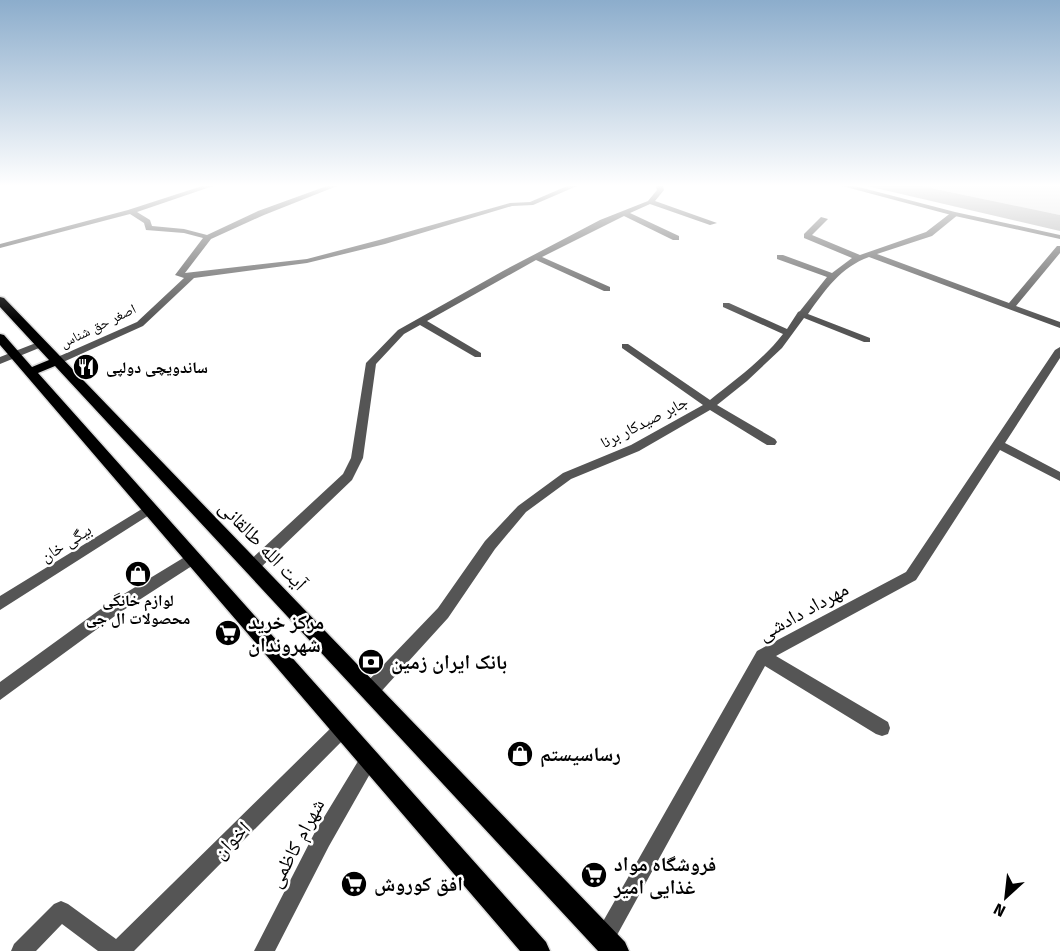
<svg xmlns="http://www.w3.org/2000/svg" width="1060" height="951" font-family="'Fira Sans','Noto Naskh Arabic',sans-serif">
	<style>
		.green { fill: #dcdcdc }
		.water { fill: #a3a3a3 }
		.lines { fill: none; stroke-linecap: round; stroke-linejoin: round }
		.primary-casing { stroke: #dbdbdb; stroke-width: 3 }
		.minor { fill: #555; fill-rule: evenodd }
		.tertiary { fill: #555; fill-rule: evenodd }
		.primary { fill: #000; fill-rule: evenodd }
		.labels { text-anchor: middle; dominant-baseline: central; stroke-width: 5; stroke-linejoin: round; paint-order: stroke }
		.far-street-label { font-size: 14px; fill: #000; stroke: #fff }
		.poi-label { font-size: 16px; font-weight: bold; fill: #000; stroke: #fff; text-anchor: start }
		.street-label { font-size: 16px; fill: #000; stroke: #fff }
		.near-street-label { font-size: 20px; fill: #000; stroke: #fff }
		.near-poi-label { font-size: 20px; font-weight: bold; fill: #000; stroke: #fff; text-anchor: start }
	</style>
	<rect width="100%" height="100%" fill="#fff"/>
	<path class="green" d="M921,186H1060V215Z"/>
	<path class="water" d="M867,186H921L1060,215V231Z"/>
	<g class="lines">
		<g class="primary-casing">
			<path id="primary" d="M0,297L4,298L625,942L629,951H598L55,366L38,373L546,942L550,951H520L0,345V334L4,335L32,367L49,360L0,307Z"/>
		</g>
		<path class="minor" d="M202,186H213L137,212L150,220L152,226L184,229L207,235L258,211L327,186H337L264,215L211,239L185,273L307,259L379,240L510,203L530,202L567,186H577L533,205L512,206L385,244L307,263L194,278L143,326L61,363H53V359L137,322L184,278L175,275L203,238L184,233L146,230L144,223L130,214L0,248V244L128,210Z
			M656,186H663L664,190L655,201L717,223L710,225L650,204L630,213L679,236V240H673L624,216L542,257L610,287V291H604L536,260L427,321L481,353V357H475L420,325L404,334L376,364L363,458L352,480L257,571L252,573L247,571L245,567L247,563L343,474L351,458L366,363L398,330L503,271L600,220L648,201L657,190Z
			M952,212L959,214L932,236L877,254L1009,303L1057,246H1060V253L1016,306L1060,322V328L869,257C841,267 825,290 808,314L870,338V342H864L804,318L782,348L747,381L717,405L775,439L777,442L775,445H767L710,410L639,451L571,479L526,512L495,549L448,618L377,696L371,698L365,696L363,690L365,684L438,608L485,541L518,506L563,473L631,445L703,405L622,348V344H628L710,400C735,380 763,360 783,334L723,307V303H729L787,329L798,312L800,311L827,277L777,259V255H783L832,273L852,258L804,238V234L821,217L828,219L812,235L860,255L926,232Z
			M1060,347V358L1005,443L1060,472V481L1000,450L916,580L776,656L888,722L890,728L888,734L882,736L876,734L765,666L611,946L604,949L597,946L594,939L597,932L757,651L906,572L1055,350Z
			M150,504L154,506L156,509L154,512L0,610V596Z
			M193,552L198,554L200,558L198,562L119,613L0,700V682L109,603Z
			M343,720L349,722L351,728L349,734L134,951H98L62,924L36,951H11L14,944L54,904L61,901L68,904L116,939L337,722Z
			M369,750L375,753L378,759L375,765L329,846L275,951H254L315,832L363,753Z"/>
		<path class="tertiary" d="M842,186H855L955,212L1060,235V239L955,216Z
			M41,341L44,342V346L0,364V357Z"/>
		<use href="#primary" class="primary"/>
	</g>
	<linearGradient id="sky" x2="0" y2="1"><stop stop-color="#8cadcc"/><stop offset="0.58" stop-color="#fff"/><stop offset="1" stop-color="#fff" stop-opacity="0"/></linearGradient>
	<rect width="1060" height="320" fill="url(#sky)"/>
	<defs>
		<g id="restaurant-disc" transform="scale(1.35)"><circle r="9.5" fill="#000" stroke="#fff"/><path d="M-5-6h1v4h1v-4h1v4h1v-4h1v5L-1.5 .5V6h-2V.5L-5-1ZM5-6V6H3V1.5H1.5Q1.5-4 5-6Z" fill="#fff"/></g>
		<g id="shop-disc" transform="scale(1.35)"><circle r="9.5" fill="#000" stroke="#fff"/><path d="M-5-2.5h2.3a2.7 3.5 0 0 1 5.4 0H5L5.5 6h-11ZM-1.5-2.5h3a1.5 2.3 0 0 0-3 0Z" fill="#fff"/></g>
		<g id="supermarket-disc" transform="scale(1.35)"><circle r="9.5" fill="#000" stroke="#fff"/><path d="M-6-5.5h2.5l.6 2H6L4.5 2H-2.5L-4.4-4H-6ZM-1.5 3.2a1.3 1.3 0 1 0 .1 0ZM3 3.2a1.3 1.3 0 1 0 .1 0Z" fill="#fff"/></g>
		<g id="bank-disc" transform="scale(1.35)"><circle r="9.5" fill="#000" stroke="#fff"/><path d="M-6-4H6V4H-6ZM0-2.3a2.3 2.3 0 1 0 0 4.6a2.3 2.3 0 1 0 0-4.6Z" fill="#fff"/></g>
	</defs>
	<g fill-rule="evenodd">
		<use href="#restaurant-disc" x="86" y="367"/>
		<use href="#shop-disc" x="138" y="574"/>
		<use href="#supermarket-disc" x="228" y="633"/>
		<use href="#bank-disc" x="371" y="662"/>
		<use href="#shop-disc" x="520" y="754"/>
		<use href="#supermarket-disc" x="594" y="875"/>
		<use href="#supermarket-disc" x="354" y="884"/>
	</g>
	<g class="labels">
		<g class="far-street-label">
			<text transform="translate(98 326) rotate(-26)">اصغر حق شناس</text>
		</g>
		<g class="poi-label">
			<text x="106" y="367">ساندویچی دولپی</text>
			<text x="138" y="600" text-anchor="middle">لوازم خانگی<tspan x="138" dy="18">محصولات ال جی</tspan></text>
		</g>
		<g class="street-label">
			<text transform="translate(644 422) rotate(-27)">جابر صیدکار برنا</text>
			<text transform="translate(66 543) rotate(-32)">بیگی خان</text>
		</g>
		<g class="near-street-label">
			<text transform="translate(263 545) rotate(46)">آیت الله طالقانی</text>
			<text transform="translate(803 611) rotate(-29)">مهرداد دادشی</text>
			<text transform="translate(231 840) rotate(-45)">اخوان</text>
			<text transform="translate(296 843) rotate(-62)">شهرام کاظمی</text>
		</g>
		<g class="near-poi-label">
			<text x="248" y="622">مرکز خرید<tspan x="248" dy="23">شهروندان</tspan></text>
			<text x="391" y="662">بانک ایران زمین</text>
			<text x="540" y="754">رساسیستم</text>
			<text x="614" y="864">فروشگاه مواد<tspan x="614" dy="23">غذایی امیر</tspan></text>
			<text x="374" y="884">افق کوروش</text>
		</g>
	</g>
	<g transform="translate(1006 897) rotate(207)" stroke="#ffffff" stroke-width="4.5" paint-order="stroke">
	<path d="M0-4.5L10 22L0 15L-10 22Z" fill="#000000"/>
	<text y="-9" font-size="16" font-weight="bold" text-anchor="middle" fill="#000000">N</text>
	</g>
</svg>
